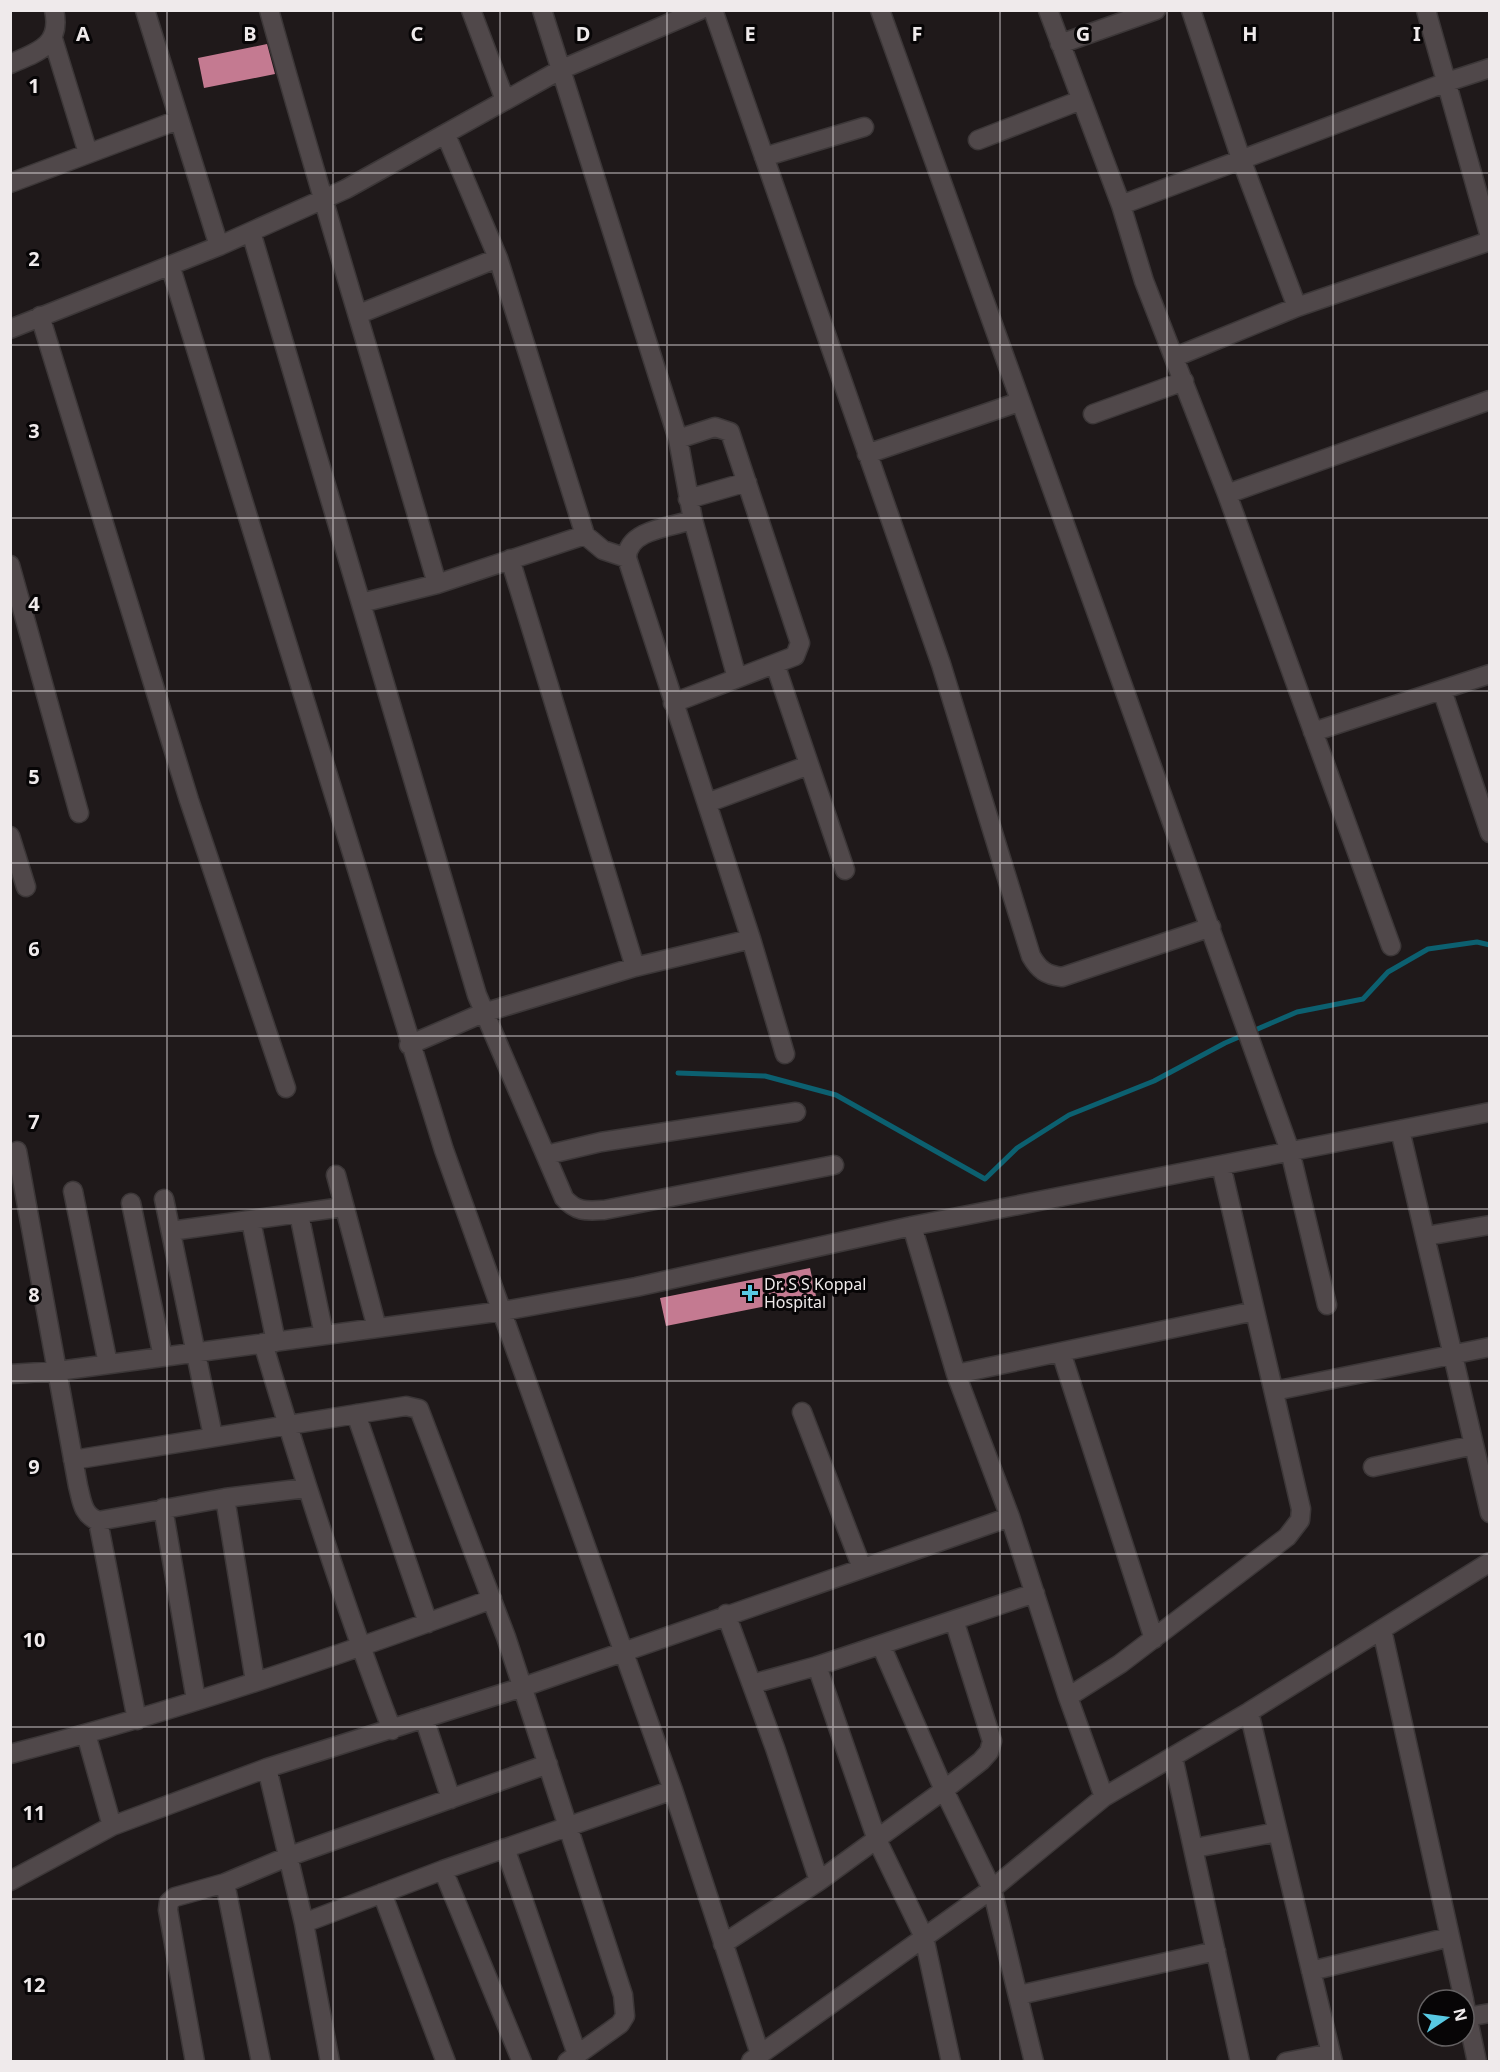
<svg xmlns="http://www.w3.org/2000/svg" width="1500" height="2072" font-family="'Noto Sans',sans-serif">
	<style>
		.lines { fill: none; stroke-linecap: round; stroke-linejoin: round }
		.stream { stroke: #0c6070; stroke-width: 5 }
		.building { fill: #c47a91 }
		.minor-casing { stroke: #3c3738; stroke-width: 21 }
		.minor { stroke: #50484a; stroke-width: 18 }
		.grid { fill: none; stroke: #efeaeb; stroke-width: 1.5; stroke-opacity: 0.55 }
		.poi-dot { fill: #58c9e3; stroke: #070506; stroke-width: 2 }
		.labels { text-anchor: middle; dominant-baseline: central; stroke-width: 6; stroke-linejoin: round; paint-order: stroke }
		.poi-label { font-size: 16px; fill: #efeaeb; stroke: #070506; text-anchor: start }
		.grid-label { font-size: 20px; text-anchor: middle; font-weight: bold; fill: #efeaeb; stroke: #070506; stroke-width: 6; stroke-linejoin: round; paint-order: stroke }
	</style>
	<rect width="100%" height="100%" fill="#1f191a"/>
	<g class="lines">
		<path class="stream" d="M678,1073L765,1076L836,1095L985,1179L1017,1148L1069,1115L1154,1081L1225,1043L1297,1012L1363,999L1388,972L1428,949L1477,942L1490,945"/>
	</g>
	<path class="building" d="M267,44L275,74L204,88L198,58Z
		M810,1268L816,1296L666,1326L660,1298Z"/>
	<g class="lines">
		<g class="minor-casing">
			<path id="minor" d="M145,10L219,246
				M269,10C322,202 382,392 437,584
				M471,10L505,100
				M542,10L678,439L693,520L737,678
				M713,10L941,664L1031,956C1039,970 1046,975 1062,977L1211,927
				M880,10L1290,1151L1327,1305
				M1048,10L1121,205L1144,281L1227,494L1391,946
				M1191,10L1241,159L1297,307
				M1426,10L1490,237
				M53,39L88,153
				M1060,44L1156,10
				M10,64C38,52 62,45 54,10
				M446,135L498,258L585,535L603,550L627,558
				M978,140L1081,100
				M764,157L864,127
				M10,183L178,120
				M1121,205L1447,82L1490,68
				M251,232L477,995L564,1198C576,1212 586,1211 604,1210L834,1165
				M170,265L444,1150L673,1790L760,2054
				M359,314L498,258
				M40,316L189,800L286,1088
				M10,329L219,246L346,189L560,70L700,10
				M1175,357L1297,307L1490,241
				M1093,414L1184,381
				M867,454L1019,402
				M1227,494L1490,400
				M688,499L747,482
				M693,520C670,527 627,530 627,558L751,939L785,1054
				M510,559L635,967
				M10,565L79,813
				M361,603L437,584L585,535
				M775,664L845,870
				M1442,690L1490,833
				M673,703L795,656L800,643L730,432L715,427L678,439
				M1313,732L1490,674
				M707,803L809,765
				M10,836L26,887
				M409,1045L483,1013L635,967L751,939
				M1400,1130L1490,1513
				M17,1151L78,1486C82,1501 82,1514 98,1521L225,1498L306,1488
				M546,1155L601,1142L796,1112
				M336,1175L377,1328
				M73,1191L108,1364
				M164,1199L213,1436
				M131,1203L163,1357
				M299,1214L324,1335
				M251,1221L276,1342
				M912,1226L956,1374L1010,1517L1068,1697L1104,1797
				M171,1231L343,1207
				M1426,1236L1490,1225
				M263,1343C302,1474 343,1603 392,1730
				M1061,1352L1154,1639
				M10,1374L58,1371L503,1311L636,1287L912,1226L1490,1112
				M956,1374L1255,1311
				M1274,1391L1490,1347
				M802,1412L862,1568
				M356,1414L428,1623
				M73,1460L406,1406L419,1409L506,1637L623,1995L625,2016L620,2024L567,2062
				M1373,1467L1474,1445
				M225,1498L255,1681
				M163,1508L196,1700
				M98,1521L137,1720
				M726,1614L775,1748L819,1881
				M1382,1630L1464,2000
				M881,1645L944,1790L992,1889L1034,2062
				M817,1666L877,1840L924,1937L951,2062
				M752,1684L817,1666L1035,1593
				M1068,1697L1120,1664L1287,1537L1300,1520L1301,1509L1221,1165
				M1249,1712L1333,2062
				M424,1718L451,1799
				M86,1734L112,1826
				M10,1754C174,1712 334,1658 492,1599
				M1173,1757L1240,2062
				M267,1768L304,1923L330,2062
				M505,1848L577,2054
				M1195,1848L1277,1832
				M443,1870L522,2062
				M10,1881L112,1826L267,1768L523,1687L1010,1517
				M225,1883L261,2062
				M382,1893L446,2062
				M304,1923L443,1870L673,1790
				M723,1944L819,1881L944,1790L981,1761L989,1752L992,1741L954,1620
				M1311,1971L1450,1937
				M1019,1995L1216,1951
				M1464,2001L1477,2062
				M1467,2017L1490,2013
				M751,2061L992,1889L1104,1797L1249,1712L1490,1562
				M195,2062L168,1910L169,1902L175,1897L225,1883L287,1857L548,1764
				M1286,2062L1331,2053"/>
		</g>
		<use href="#minor" class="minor"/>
	</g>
	<path class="grid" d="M167,10V2062M333,10V2062M500,10V2062M667,10V2062M833,10V2062M1000,10V2062M1167,10V2062M1333,10V2062M10,173H1490M10,345H1490M10,518H1490M10,691H1490M10,863H1490M10,1036H1490M10,1209H1490M10,1381H1490M10,1554H1490M10,1727H1490M10,1899H1490"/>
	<path class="poi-dot" d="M747 1284h6v6h6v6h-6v6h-6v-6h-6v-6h6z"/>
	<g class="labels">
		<g class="poi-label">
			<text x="764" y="1284">Dr. S S Koppal<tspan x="764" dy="18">Hospital</tspan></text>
		</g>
	</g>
	<g class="grid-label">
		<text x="83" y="41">A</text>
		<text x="250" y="41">B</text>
		<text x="417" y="41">C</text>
		<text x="583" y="41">D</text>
		<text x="750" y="41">E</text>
		<text x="917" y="41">F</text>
		<text x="1083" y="41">G</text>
		<text x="1250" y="41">H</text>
		<text x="1417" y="41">I</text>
		<text x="34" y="93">1</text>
		<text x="34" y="266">2</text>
		<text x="34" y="438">3</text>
		<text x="34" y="611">4</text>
		<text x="34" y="784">5</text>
		<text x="34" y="956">6</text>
		<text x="34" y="1129">7</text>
		<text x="34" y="1302">8</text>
		<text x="34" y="1474">9</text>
		<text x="34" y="1647">10</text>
		<text x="34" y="1820">11</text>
		<text x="34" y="1992">12</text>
	</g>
	<rect width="1500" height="2072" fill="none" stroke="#efeaeb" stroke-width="24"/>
	<g transform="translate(1446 2018) rotate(77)"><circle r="28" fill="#070506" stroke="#646162" stroke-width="1.5"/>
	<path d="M0-4.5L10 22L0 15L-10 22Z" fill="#58c9e3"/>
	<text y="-9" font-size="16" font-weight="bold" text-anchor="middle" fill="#efeaeb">N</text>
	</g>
</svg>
